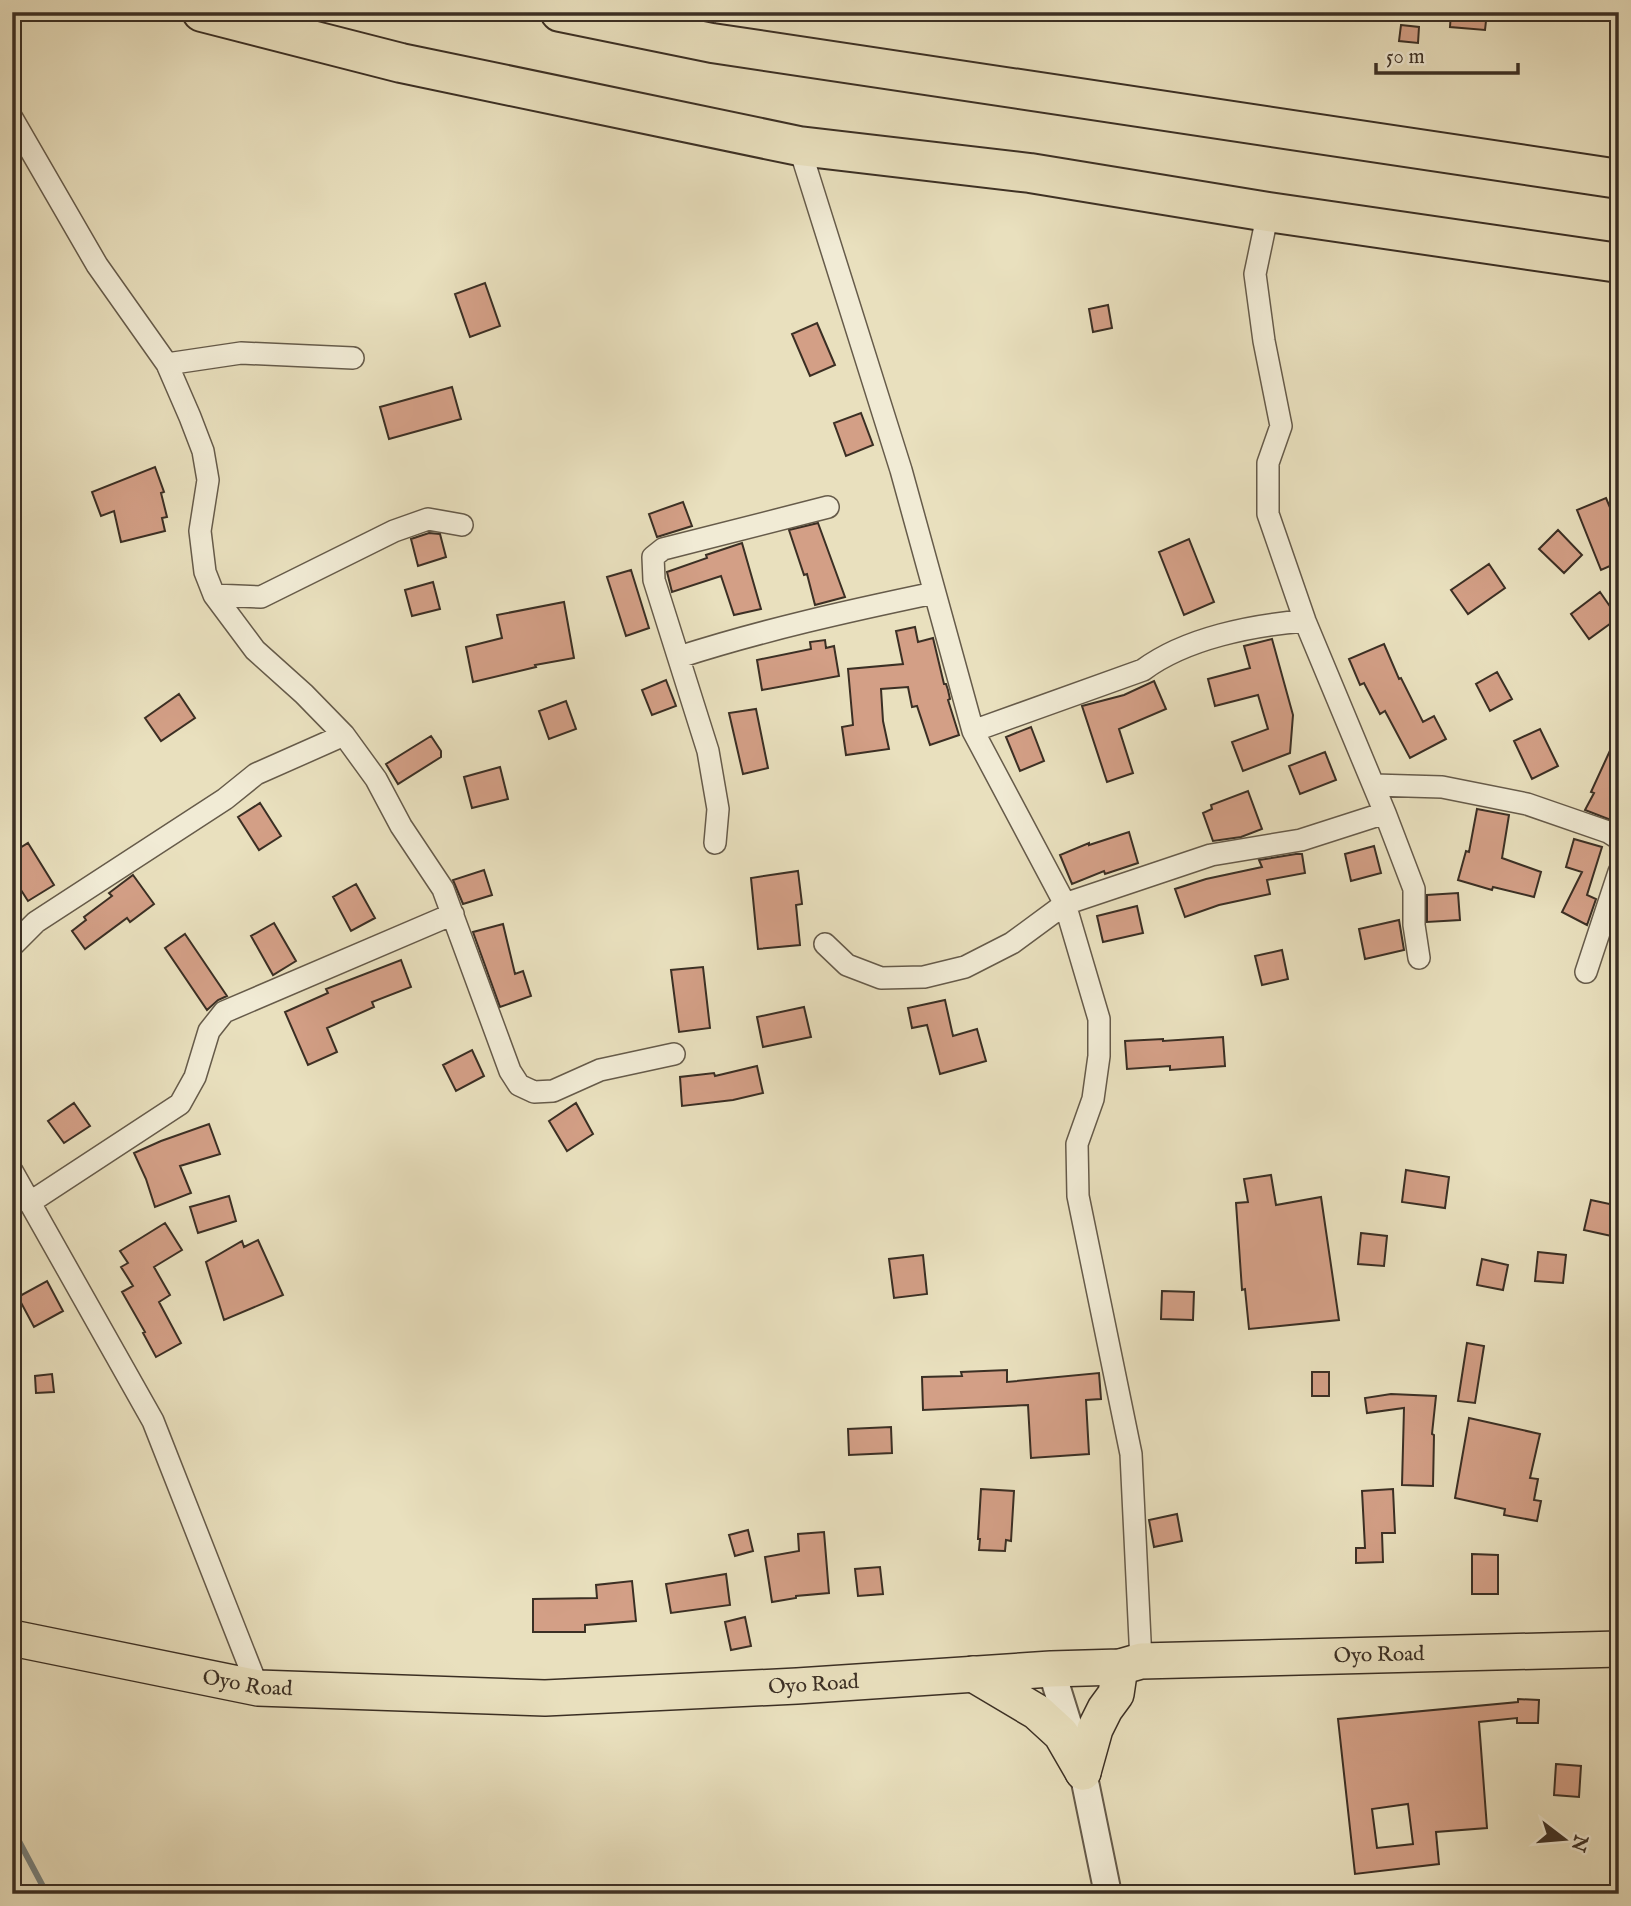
<svg xmlns="http://www.w3.org/2000/svg" width="1631" height="1906" font-family="'IM FELL English',serif">
	<style>
		.lines { fill: none; stroke-linecap: round; stroke-linejoin: round }
		.stream { stroke: #76827f; stroke-width: 6 }
		.building { fill: #d39f86; stroke: #3b2f24; stroke-width: 2; fill-rule: evenodd }
		.minor-casing { stroke: #665b4a; stroke-width: 24 }
		.tertiary-casing { stroke: #665b4a; stroke-width: 30 }
		.trunk-casing { stroke: #3b2f24; stroke-width: 38 }
		.motorway-casing { stroke: #3b2f24; stroke-width: 42 }
		.minor { stroke: #f1ebd5; stroke-width: 21 }
		.tertiary { stroke: #f1ebd5; stroke-width: 26 }
		.trunk { stroke: #e9e0be; stroke-width: 35 }
		.motorway { stroke: #e9e0be; stroke-width: 38 }
		.labels { text-anchor: middle; dominant-baseline: central; stroke-width: 7; stroke-linejoin: round; paint-order: stroke }
		.street-label { font-size: 21px; fill: #3b2f24; stroke: #f1ebd5 }
	</style>
	<rect width="100%" height="100%" fill="#e9e0be"/>
	<filter id="stains"><feTurbulence type="fractalNoise" baseFrequency=".00286" numOctaves="4"/><feColorMatrix values="0 0 0 0 .2 0 0 0 0 .09 0 0 0 0 .02 0 0 0 .5 -.17"/></filter>
	<radialGradient id="worn" r=".72"><stop offset=".6" stop-color="#630" stop-opacity="0"/><stop offset="1" stop-color="#630" stop-opacity=".3"/></radialGradient>
	<g class="lines">
		<path class="stream" d="M12,1828L47,1894"/>
	</g>
	<path class="building" d="M1451,12H1487L1485,30L1450,27Z
		M1401,25L1419,27L1418,43L1399,41Z
		M485,283L500,326L470,337L455,294Z
		M1108,305L1112,328L1093,332L1089,309Z
		M817,323L835,365L810,376L792,334Z
		M452,387L461,419L389,439L380,407Z
		M861,413L873,445L846,456L834,423Z
		M155,467L164,492L161,493L167,517L162,518L165,531L121,542L114,511L101,516L92,492Z
		M1606,498L1619,529V562L1601,570L1577,510Z
		M683,502L692,526L657,537L649,514Z
		M818,523L845,597L815,605L807,574L804,575L789,530Z
		M1558,530L1582,555L1564,573L1539,549Z
		M429,533L440,534L446,557L418,566L411,539Z
		M1189,539L1214,602L1184,615L1159,552Z
		M742,543L761,609L734,615L721,576L672,592L667,572L707,558L706,555Z
		M1489,564L1505,588L1468,614L1451,590Z
		M631,570L649,628L626,636L607,577Z
		M433,582L440,609L412,616L405,590Z
		M1600,592L1618,618L1589,639L1571,614Z
		M564,602L574,658L535,665L536,667L473,682L466,647L502,638L497,615Z
		M915,627L918,642L933,638L944,684H946L948,690L950,699L948,700L959,735L930,745L917,706L912,707L908,687L881,689L883,721L889,749L846,755L842,727L853,725L848,669L903,664L896,631Z
		M1272,639L1293,715L1290,753L1243,771L1232,742L1268,729L1258,695L1215,706L1208,679L1250,668L1244,646Z
		M825,640L826,648L834,646L839,676L762,690L757,660L811,649L810,642Z
		M1384,644L1399,679L1401,678L1423,722L1434,716L1446,739L1410,758L1385,711L1380,714L1364,683L1360,685L1349,659Z
		M1497,672L1512,699L1490,711L1476,684Z
		M666,680L676,706L652,715L642,690Z
		M1154,681L1166,709L1119,729L1133,773L1107,782L1082,706L1124,695Z
		M179,694L195,718L161,741L145,718Z
		M566,701L576,729L549,739L539,711Z
		M756,709L768,768L743,774L729,713Z
		M1031,727L1044,761L1020,771L1006,737Z
		M1540,729L1558,766L1532,779L1514,741Z
		M1619,731V817L1616,822L1585,810L1594,793L1591,792Z
		M431,736L441,751V757L398,784L386,764Z
		M1325,752L1336,780L1300,794L1289,766Z
		M500,767L508,799L472,808L464,777Z
		M1248,791L1262,829L1241,837L1213,841L1203,813L1212,809L1211,805Z
		M260,803L281,836L259,850L238,817Z
		M1477,809L1509,815L1502,858L1541,872L1534,897L1493,887L1492,890L1458,880L1466,851L1469,852Z
		M1129,832L1138,863L1105,874L1104,871L1072,884L1060,855L1089,843V845Z
		M1574,839L1602,847L1587,895L1596,899L1587,925L1562,912L1582,872L1566,867Z
		M28,843L54,885L28,901L12,876V853Z
		M1374,846L1381,873L1351,881L1345,854Z
		M1296,854H1302L1305,873L1267,880L1270,894L1219,905L1185,917L1175,889L1206,879L1262,867L1259,860Z
		M484,870L492,895L463,904L453,880Z
		M798,871L802,904L796,905L800,945L758,949L751,878Z
		M133,875L154,904L130,922L127,918L85,949L72,931L86,920L84,917L112,896L109,893Z
		M356,884L375,918L351,931L333,897Z
		M1458,893L1460,920L1427,922V895Z
		M1137,906L1143,933L1103,942L1097,916Z
		M1399,920L1404,950L1365,959L1359,929Z
		M274,923L296,961L273,975L251,936Z
		M503,924L515,974L523,971L531,996L500,1007L473,932Z
		M185,934L227,996L218,1000L207,1010L165,948Z
		M1282,950L1288,979L1262,985L1255,956Z
		M401,960L411,987L372,1002L374,1007L327,1028L337,1052L308,1065L285,1012L328,993L326,989Z
		M703,967L710,1028L679,1032L671,970Z
		M945,1000L953,1036L977,1029L986,1061L940,1074L927,1025L912,1028L908,1008Z
		M804,1007L811,1037L763,1047L757,1017Z
		M1223,1037L1225,1066L1170,1070V1066L1127,1069L1125,1041L1163,1039V1041Z
		M472,1050L484,1076L456,1091L443,1065Z
		M757,1066L763,1093L733,1100L682,1106L680,1077L714,1073L715,1076Z
		M74,1103L90,1126L64,1143L48,1121Z
		M576,1103L593,1134L567,1151L549,1121Z
		M209,1124L220,1154L180,1166L191,1193L155,1207L146,1179L134,1153L161,1141Z
		M1406,1170L1449,1177L1445,1208L1402,1202Z
		M1271,1175L1276,1205L1321,1197L1339,1320L1249,1329L1245,1289L1242,1290L1236,1203L1248,1202L1244,1179Z
		M229,1196L236,1221L198,1233L190,1207Z
		M1591,1200L1619,1206L1616,1237L1584,1230Z
		M165,1223L182,1250L154,1267L170,1295L159,1302L181,1343L156,1357L143,1333L145,1332L122,1292L133,1286L121,1267L128,1263L120,1251Z
		M1361,1233L1387,1236L1384,1266L1358,1264Z
		M258,1240L283,1295L224,1320L206,1262L242,1241L244,1247Z
		M1538,1252L1566,1255L1563,1283L1535,1281Z
		M923,1255L927,1294L894,1298L889,1259Z
		M1482,1259L1508,1265L1503,1290L1477,1285Z
		M47,1281L63,1311L34,1327L18,1297Z
		M1162,1291L1194,1292L1193,1320L1161,1319Z
		M1467,1343L1484,1346L1475,1403L1458,1401Z
		M1007,1370V1382L1099,1373L1101,1399L1086,1400L1089,1454L1031,1458L1028,1405L923,1410L922,1377L962,1376L961,1372Z
		M1312,1372H1329V1396H1312Z
		M52,1374L54,1392L36,1393L35,1376Z
		M1391,1394L1436,1396L1432,1434L1434,1435L1433,1486L1402,1485L1404,1408L1367,1413L1365,1398Z
		M1469,1418L1540,1434L1530,1478L1538,1479L1534,1500L1541,1501L1537,1521L1504,1515L1505,1509L1455,1498Z
		M891,1427L892,1453L849,1455L848,1429Z
		M981,1489L1014,1491L1011,1541L1006,1540L1005,1551L979,1550L980,1539H978Z
		M1393,1489L1395,1533H1382L1383,1562L1356,1563V1548H1365L1362,1491Z
		M1177,1514L1182,1541L1154,1547L1149,1520Z
		M748,1530L753,1551L735,1556L729,1535Z
		M824,1532L829,1593L796,1596V1598L772,1602L765,1557L799,1551L798,1534Z
		M1472,1554L1498,1555V1594H1472Z
		M880,1567L883,1594L858,1596L855,1569Z
		M726,1574L730,1605L671,1613L666,1584Z
		M632,1581L636,1621L585,1625V1632H533V1599L597,1598L596,1585Z
		M745,1617L751,1646L731,1650L725,1622Z
		M1518,1699L1539,1700L1538,1723H1517V1718L1479,1722L1487,1828L1436,1832L1439,1864L1355,1874L1338,1719L1518,1702ZM1408,1804L1413,1844L1377,1848L1372,1809Z
		M1556,1764L1581,1766L1579,1797L1554,1795Z"/>
	<g class="lines">
		<g class="minor-casing">
			<path id="minor" d="M12,118L97,265L167,364L190,417L203,451L208,480L200,531L205,572L214,595L255,650L304,694L344,735L376,779L401,826L443,889L510,1071L519,1085L534,1092L553,1091L600,1070L674,1054
				M799,146L901,470L973,731L1065,904L1099,1019V1056L1093,1099L1077,1144L1078,1196L1131,1454L1141,1661
				M1268,212L1255,274L1264,341L1281,426L1268,463V514L1305,621L1385,813L1414,889V925L1419,958
				M167,364L241,353L353,358
				M214,595L261,597L394,531L428,519L462,525
				M679,657C763,630 848,611 934,593
				M973,731L1143,670C1186,638 1253,625 1305,621
				M1374,785L1442,787L1527,804L1608,832L1619,839
				M715,843L718,809L708,751L654,580L653,557L663,549L828,507
				M825,944L847,965L881,978L924,977L965,967L1012,943L1065,904L1211,855L1301,840L1385,813
				M12,946L36,922L225,799L256,774L344,735
				M1586,972L1619,872
				M12,1171L153,1421L258,1688
				M29,1203L180,1104L195,1077L209,1031L224,1012L453,914"/>
		</g>
		<g class="tertiary-casing">
			<path id="tertiary" d="M1051,1669L1083,1772L1108,1894"/>
		</g>
		<g class="trunk-casing">
			<g id="trunk">
				<path id="s1" d="M12,1638L258,1688L545,1698L797,1686L1051,1669L1120,1667L1141,1661L1619,1649"/>
				<path d="M973,1674L1037,1712L1061,1734L1083,1772"/>
				<path d="M1083,1772L1095,1729L1105,1709L1116,1694L1120,1667"/>
			</g>
		</g>
		<g class="motorway-casing">
			<path id="motorway" d="M202,12L401,63L799,146L1030,173L1268,212L1619,263
				M560,12L712,43L1619,179"/>
		</g>
		<use href="#minor" class="minor"/>
		<use href="#tertiary" class="tertiary"/>
		<use href="#trunk" class="trunk"/>
		<use href="#motorway" class="motorway"/>
	</g>
	<g class="labels">
		<g class="street-label">
			<text stroke="none"><textPath href="#s1" startOffset="1374">Oyo Road</textPath></text>
			<text stroke="none"><textPath href="#s1" startOffset="240">Oyo Road</textPath></text>
			<text stroke="none"><textPath href="#s1" startOffset="807">Oyo Road</textPath></text>
		</g>
	</g>
	<rect width="1631" height="1906" fill="none" stroke="#e9e0be" stroke-width="42"/>
	<rect x="14" y="14" width="1603" height="1878" fill="none" stroke="#3b2f24" stroke-width="3.5"/>
	<rect x="21" y="21" width="1589" height="1864" fill="none" stroke="#3b2f24" stroke-width="2"/>
	<g transform="translate(1564 1839) rotate(106)" stroke="#f1ebd5" stroke-width="5" paint-order="stroke">
	<path d="M0-5L12 26L0 18L-12 26Z" fill="#3b2f24"/>
	<text y="-10" font-size="19" font-weight="bold" text-anchor="middle" fill="#3b2f24">N</text>
	</g>
	<path d="M1376 63v10h142v-10" fill="none" stroke="#3b2f24" stroke-width="3.5"/>
	<text x="1386" y="63" font-size="21" fill="#3b2f24" stroke="#f1ebd5" stroke-width="5" paint-order="stroke">50 m</text>
	<rect width="100%" height="100%" filter="url(#stains)"/>
	<rect width="100%" height="100%" fill="url(#worn)"/>
</svg>
